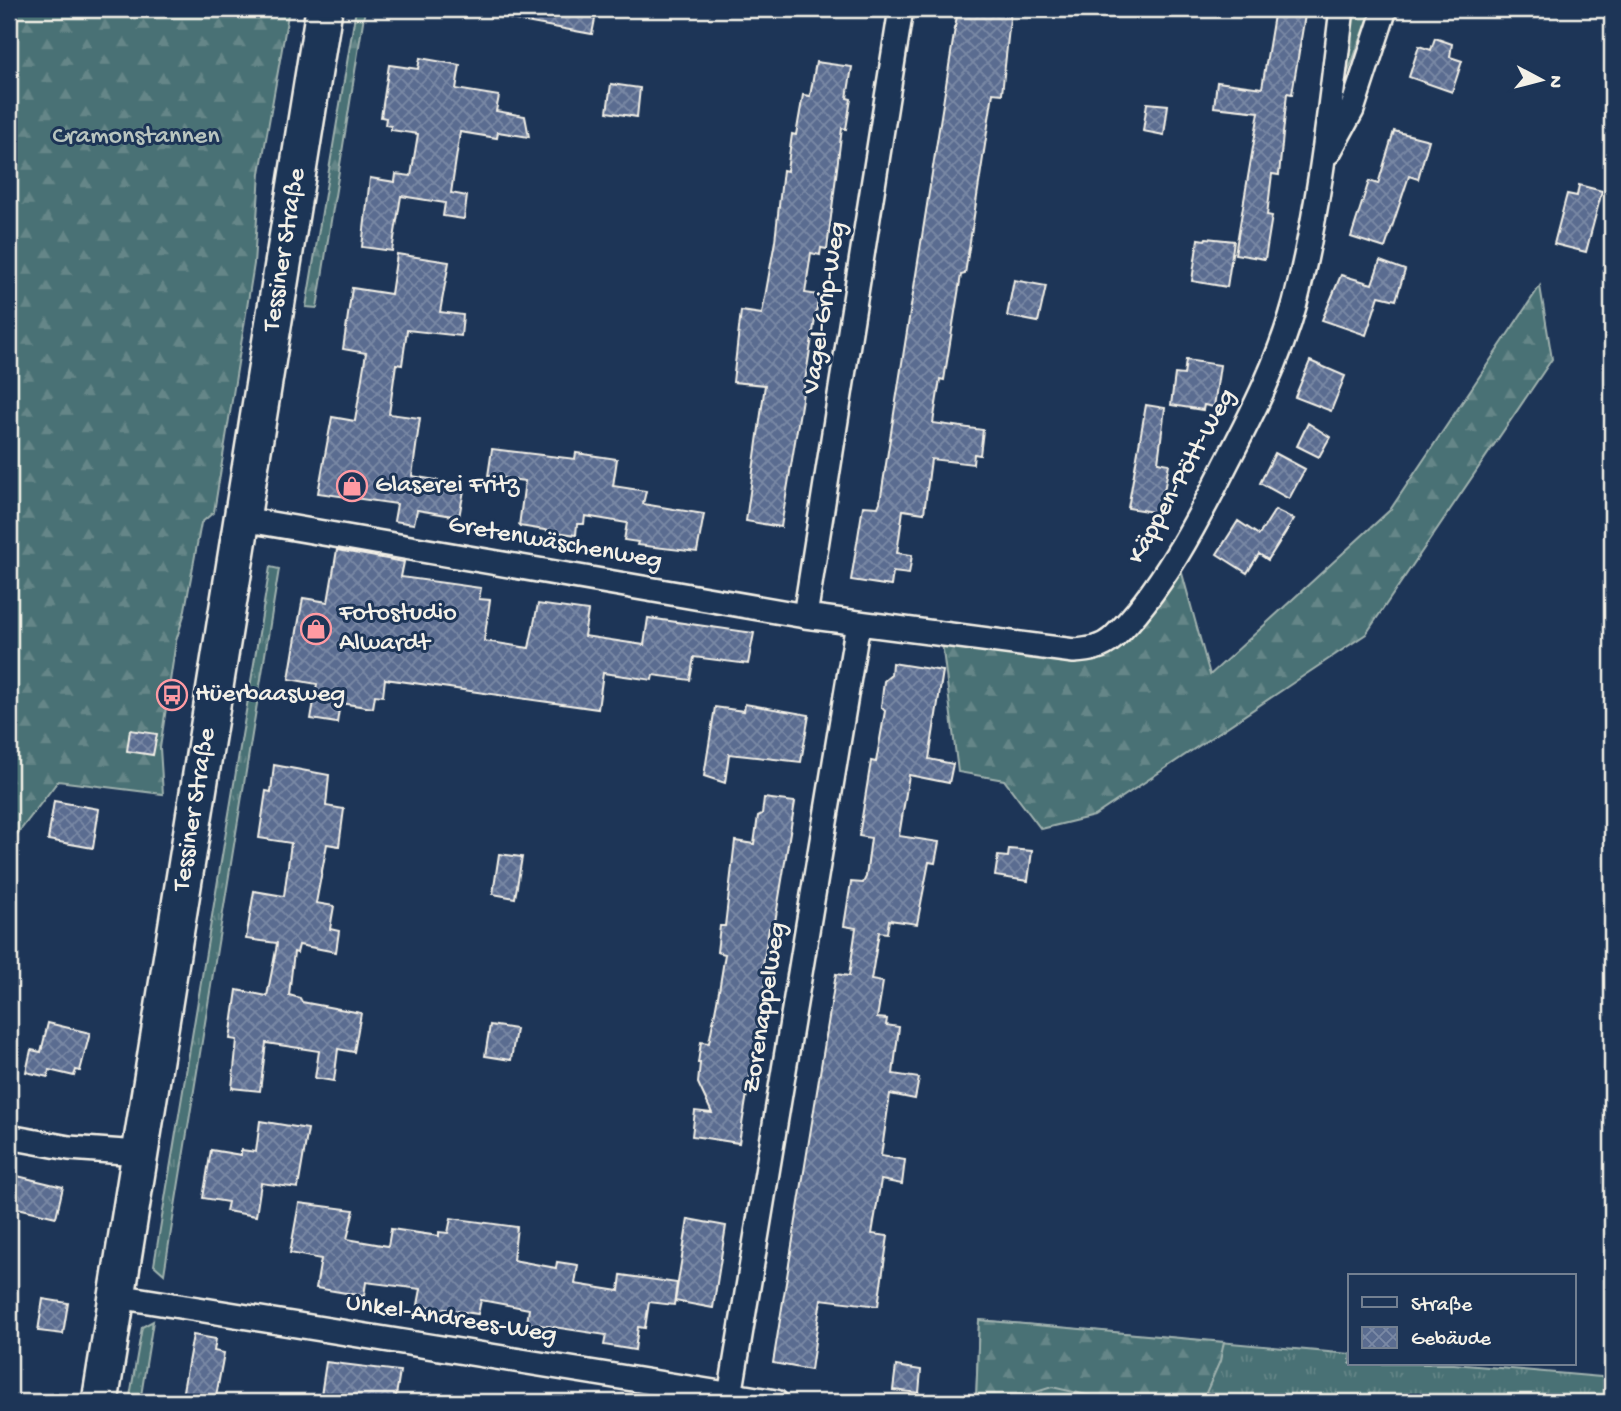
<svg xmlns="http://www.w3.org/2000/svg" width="1621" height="1411" font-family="'Gochi Hand',sans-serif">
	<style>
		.grass { fill: url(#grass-tufts); stroke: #9fb1ae; stroke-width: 2 }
		.forest { fill: url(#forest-firs); stroke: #9fb1ae; stroke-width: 2 }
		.building { fill: url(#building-cross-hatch); stroke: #f4f1e8; stroke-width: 2 }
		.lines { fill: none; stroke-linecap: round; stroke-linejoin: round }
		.street-casing { stroke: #f4f1e8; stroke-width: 28 }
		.primary-casing { stroke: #f4f1e8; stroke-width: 40 }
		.street { stroke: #1d3557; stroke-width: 23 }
		.primary { stroke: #1d3557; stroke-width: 35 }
		.labels { text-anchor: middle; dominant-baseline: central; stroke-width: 6; stroke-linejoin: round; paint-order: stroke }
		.park-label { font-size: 26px; fill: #b8c4bf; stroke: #1d3557 }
		.street-label { font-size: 26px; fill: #f4f1e8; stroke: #1d3557 }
		.poi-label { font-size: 26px; fill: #f4f1e8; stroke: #1d3557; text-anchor: start }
	</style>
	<defs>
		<pattern id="grass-tufts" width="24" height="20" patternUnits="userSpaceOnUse" patternTransform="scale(1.75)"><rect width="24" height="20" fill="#4a7174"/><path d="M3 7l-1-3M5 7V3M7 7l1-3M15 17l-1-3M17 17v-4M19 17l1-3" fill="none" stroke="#658688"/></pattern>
		<pattern id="forest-firs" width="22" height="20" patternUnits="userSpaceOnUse" patternTransform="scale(1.75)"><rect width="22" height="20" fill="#4a7174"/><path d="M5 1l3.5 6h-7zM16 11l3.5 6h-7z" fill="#658688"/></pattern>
		<pattern id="building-cross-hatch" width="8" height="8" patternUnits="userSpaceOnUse" patternTransform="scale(1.75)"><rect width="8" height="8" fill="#5a6c90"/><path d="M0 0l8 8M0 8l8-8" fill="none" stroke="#7a89a5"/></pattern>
	</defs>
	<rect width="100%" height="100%" fill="#1d3557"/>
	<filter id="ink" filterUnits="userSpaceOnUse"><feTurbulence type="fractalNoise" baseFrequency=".0143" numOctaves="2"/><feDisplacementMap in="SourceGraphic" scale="14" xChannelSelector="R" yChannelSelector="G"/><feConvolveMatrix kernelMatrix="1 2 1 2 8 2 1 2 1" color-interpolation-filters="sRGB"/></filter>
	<g filter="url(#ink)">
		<path class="grass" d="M1351,9H1372L1338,99Z
			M270,567L279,569L164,1274L154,1265Z
			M979,1320L1350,1354V1364H1454L1612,1378V1402H976Z
			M153,1321L140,1402H129L142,1327Z"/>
		<path class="forest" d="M9,9H289L260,173L254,264L214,512L201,523L184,615L176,641L160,748L163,794L58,781L9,845Z
			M356,9H365L317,308L306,307Z
			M1540,286L1552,359L1366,634L1094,816L1041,829L1004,780L958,772L941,634L1093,650L1180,566L1210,675L1390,510Z
			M979,1320L1224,1342L1220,1361L1202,1402H1117L1052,1387L1004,1402H976Z"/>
		<path class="building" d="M510,9H597L592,34L509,19Z
			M958,9H1011L1002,94L993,93L965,274L961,275L944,380L940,379L933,423L983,430L980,455L974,454L973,464L931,459L924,513L903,510L897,553L912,555L909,574L893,572L891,586L851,580L863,506L878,507L880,502Z
			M1275,9H1306L1292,94L1287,93L1279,175L1272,174L1267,215L1272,216L1265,259L1235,254L1259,112L1214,107L1217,82L1262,88Z
			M1435,38L1452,44L1450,57L1462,61L1452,92L1409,77L1419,46L1431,50Z
			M420,58L460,65L456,89L499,96L496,111L525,116L529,137L498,132L497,138L460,132L451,193L467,196L464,219L443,216L445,203L401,196L392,251L362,247L370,178L395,182L396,174L411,176L418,134L391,130V126L385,125L386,118L381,117L389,65L418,69Z
			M816,62L852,67L847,98L851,99L846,129L842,128L827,249L821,248L820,255L811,253L805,293L819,295L781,527L746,521L765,385L733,382L741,311L762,314L775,241L783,170L787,171L792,134L796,135L803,95L810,96Z
			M611,84L640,88L637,117L607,112Z
			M1147,103L1168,105L1164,135L1143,131Z
			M1394,131L1429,140L1418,179L1409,176L1385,248L1351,237L1369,181L1378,184Z
			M1579,185L1602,191L1586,252L1554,244L1567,194L1577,196Z
			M1206,238L1234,241L1227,287L1192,281L1198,239L1205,240Z
			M397,254L449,262L440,312L463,315L461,336L407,330L402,365L396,364L389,414L420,418L412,476L465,485L459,517L417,510L414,524L394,521L397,504L318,493L332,417L355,421L366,353L343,349L352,288L391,294Z
			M1380,261L1405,270L1396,300L1379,296L1366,335L1322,320L1341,275L1372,284Z
			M1014,280L1046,286L1038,322L1007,316Z
			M1186,360L1220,365L1214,407L1204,405L1203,410L1171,405L1175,374L1184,375Z
			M1310,361L1345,376L1331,411L1295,397Z
			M1146,405L1165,408L1158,462L1169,464L1160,513L1128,508Z
			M1308,423L1330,437L1319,457L1297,446Z
			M492,449L575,459L576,453L617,459L613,486L646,491L643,504L704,514L697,552L637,545L638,542L624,540L627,523L585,516L584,524H577L576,535L519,526L525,481L488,476Z
			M1275,453L1305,469L1289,499L1260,483Z
			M1275,510L1294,519L1268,560L1259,554L1247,573L1217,554L1238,521L1259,535Z
			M337,550L404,562L401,577L481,588L479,599L490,600L484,641L529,648L538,604L588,611L584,636L644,645L648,618L754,633L748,664L694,657L690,680L653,675L652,680L603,673L598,709L385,679L383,696L375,695L373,708L340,703L337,723L311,719L317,684L289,679L297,631L303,598L328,602Z
			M892,663L943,671L929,759L953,764L949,783L909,775L899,836L939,842L935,863L929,862L917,924L889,920L887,933L879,932L871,980L883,982L877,1018L887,1019L886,1025L899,1027L893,1074L919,1078L915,1099L890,1094L881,1156L905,1160L902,1184L881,1180L872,1234L888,1236L878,1306L821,1299L811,1370L773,1363L836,974L849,976L856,928L844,926L851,882L863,883L866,877L871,838L859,836L871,761L876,762L885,711L881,707L884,681L891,675Z
			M745,704L809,715L801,762L729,754L725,783L704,776L715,707L744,711Z
			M130,730L157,734L153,755L127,751Z
			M274,765L329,775L326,806L344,809L339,846L327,844L316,903L334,906L330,929L339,931L336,952L299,945L297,953L294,952L289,995L300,998L302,1002L361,1013L354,1052L338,1049L334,1081L315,1078L319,1051L266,1043L260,1091L232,1088L237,1040L230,1039L237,990L267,996L276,950L277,943L246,939L254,891L284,896L291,843L259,838L266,791L271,792Z
			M764,798L795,802L774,928H769L762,971H767L739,1143L692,1136L695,1111L712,1113L698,1083L700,1063H698L701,1042L709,1043L719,991L725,954L717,952L720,926H725L735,841L754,844L758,816L762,814Z
			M54,801L99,809L93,848L48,840Z
			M1009,849L1032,851L1028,881L995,876L998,856L1008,857Z
			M499,854L522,857L515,898L493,894Z
			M48,1023L90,1033L80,1071L76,1070L74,1076L49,1070L48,1077L26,1072L31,1050L41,1052Z
			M490,1025L516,1029L511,1060L485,1056Z
			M260,1121L308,1129L298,1188L261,1183L256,1216L226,1211L228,1202L203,1198L211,1150L241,1155V1150L256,1152Z
			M9,1174L63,1187L56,1217L9,1206Z
			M299,1203L354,1210L347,1239L388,1246L391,1229L439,1236V1232L448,1233L451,1218L517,1227L513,1260L556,1268L557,1262L578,1265L575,1284L619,1291L621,1275L677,1283L674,1305L649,1302L645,1328L638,1327L635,1350L604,1345L606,1335L527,1323L529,1309L481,1300L478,1314L418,1305L421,1289L366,1282L364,1296L316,1288L321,1259L290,1253Z
			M688,1219L726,1226L713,1308L675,1301Z
			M43,1299L68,1303L63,1334L38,1331Z
			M193,1335L216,1339L214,1351L224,1353L215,1402H181Z
			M326,1362L400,1371L395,1402H320Z
			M896,1366L921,1370L919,1393L893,1390Z"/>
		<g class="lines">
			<g class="street-casing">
				<path id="street" d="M1329,152L1352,110L1385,9
					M242,519L805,616L1074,651C1089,650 1102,648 1113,638C1160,593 1197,522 1226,464C1253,412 1279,361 1295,303C1320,207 1330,107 1342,9
					M805,616L901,9
					M9,1137L69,1148L139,1153
					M117,1296L776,1402
					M729,1402L858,623"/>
			</g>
			<g class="primary-casing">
				<g id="primary">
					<path id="s1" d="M100,1402L324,9"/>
				</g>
			</g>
			<use href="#street" class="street"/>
			<use href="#primary" class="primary"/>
		</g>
	</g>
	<defs>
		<g id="shop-ring" transform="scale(1.575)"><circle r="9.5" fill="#1d3557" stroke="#ff9aa2" stroke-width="1.5"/><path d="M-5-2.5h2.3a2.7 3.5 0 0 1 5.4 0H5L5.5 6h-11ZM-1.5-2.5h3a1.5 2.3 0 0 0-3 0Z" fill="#ff9aa2"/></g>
		<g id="bus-ring" transform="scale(1.575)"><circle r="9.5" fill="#1d3557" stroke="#ff9aa2" stroke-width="1.5"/><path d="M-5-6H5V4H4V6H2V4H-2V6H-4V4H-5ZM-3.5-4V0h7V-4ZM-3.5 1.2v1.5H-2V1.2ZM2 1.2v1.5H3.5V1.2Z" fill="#ff9aa2"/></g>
	</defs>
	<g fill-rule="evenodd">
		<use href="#shop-ring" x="352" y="486"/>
		<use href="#shop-ring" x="316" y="629"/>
		<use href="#bus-ring" x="172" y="695"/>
	</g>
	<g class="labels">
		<g class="park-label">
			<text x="136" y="137">Cramonstannen</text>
		</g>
		<g class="street-label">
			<text stroke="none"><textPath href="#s1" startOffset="1167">Tessiner Straße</textPath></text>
			<text transform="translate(826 308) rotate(-81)">Vagel-Grip-Weg</text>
			<text transform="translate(1183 477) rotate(-61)">Käppen-Pött-Weg</text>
			<text transform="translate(555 544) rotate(10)">Gretenwäschenweg</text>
			<text stroke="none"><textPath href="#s1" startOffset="600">Tessiner Straße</textPath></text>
			<text transform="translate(766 1008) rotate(-81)">Zorenappelweg</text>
			<text transform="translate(451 1320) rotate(9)">Unkel-Andrees-Weg</text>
		</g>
		<g class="poi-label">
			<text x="375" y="486">Glaserei Fritz</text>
			<text x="339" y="614">Fotostudio<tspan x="339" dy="30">Alwardt</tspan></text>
			<text x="195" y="695">Hüerbaasweg</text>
		</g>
	</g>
	<rect width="1621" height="1411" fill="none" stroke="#1d3557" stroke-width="35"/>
	<rect x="18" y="18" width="1586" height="1376" fill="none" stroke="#f4f1e8" stroke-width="2.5" filter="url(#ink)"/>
	<rect x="1348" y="1274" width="228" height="91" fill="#1d3557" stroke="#738091" stroke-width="2"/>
	<rect x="1362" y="1297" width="35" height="10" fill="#1d3557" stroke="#738091" stroke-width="2"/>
	<text x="1411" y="1310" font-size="21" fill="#f4f1e8">Straße</text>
	<rect x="1362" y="1327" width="35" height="21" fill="url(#building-cross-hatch)" stroke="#738091" stroke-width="2"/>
	<text x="1411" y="1344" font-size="21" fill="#f4f1e8">Gebäude</text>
	<g transform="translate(1541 80) rotate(97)" stroke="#1d3557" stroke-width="5" paint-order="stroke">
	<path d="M0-5L12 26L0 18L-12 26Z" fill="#f4f1e8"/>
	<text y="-10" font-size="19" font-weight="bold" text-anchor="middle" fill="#f4f1e8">N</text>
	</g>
</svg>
